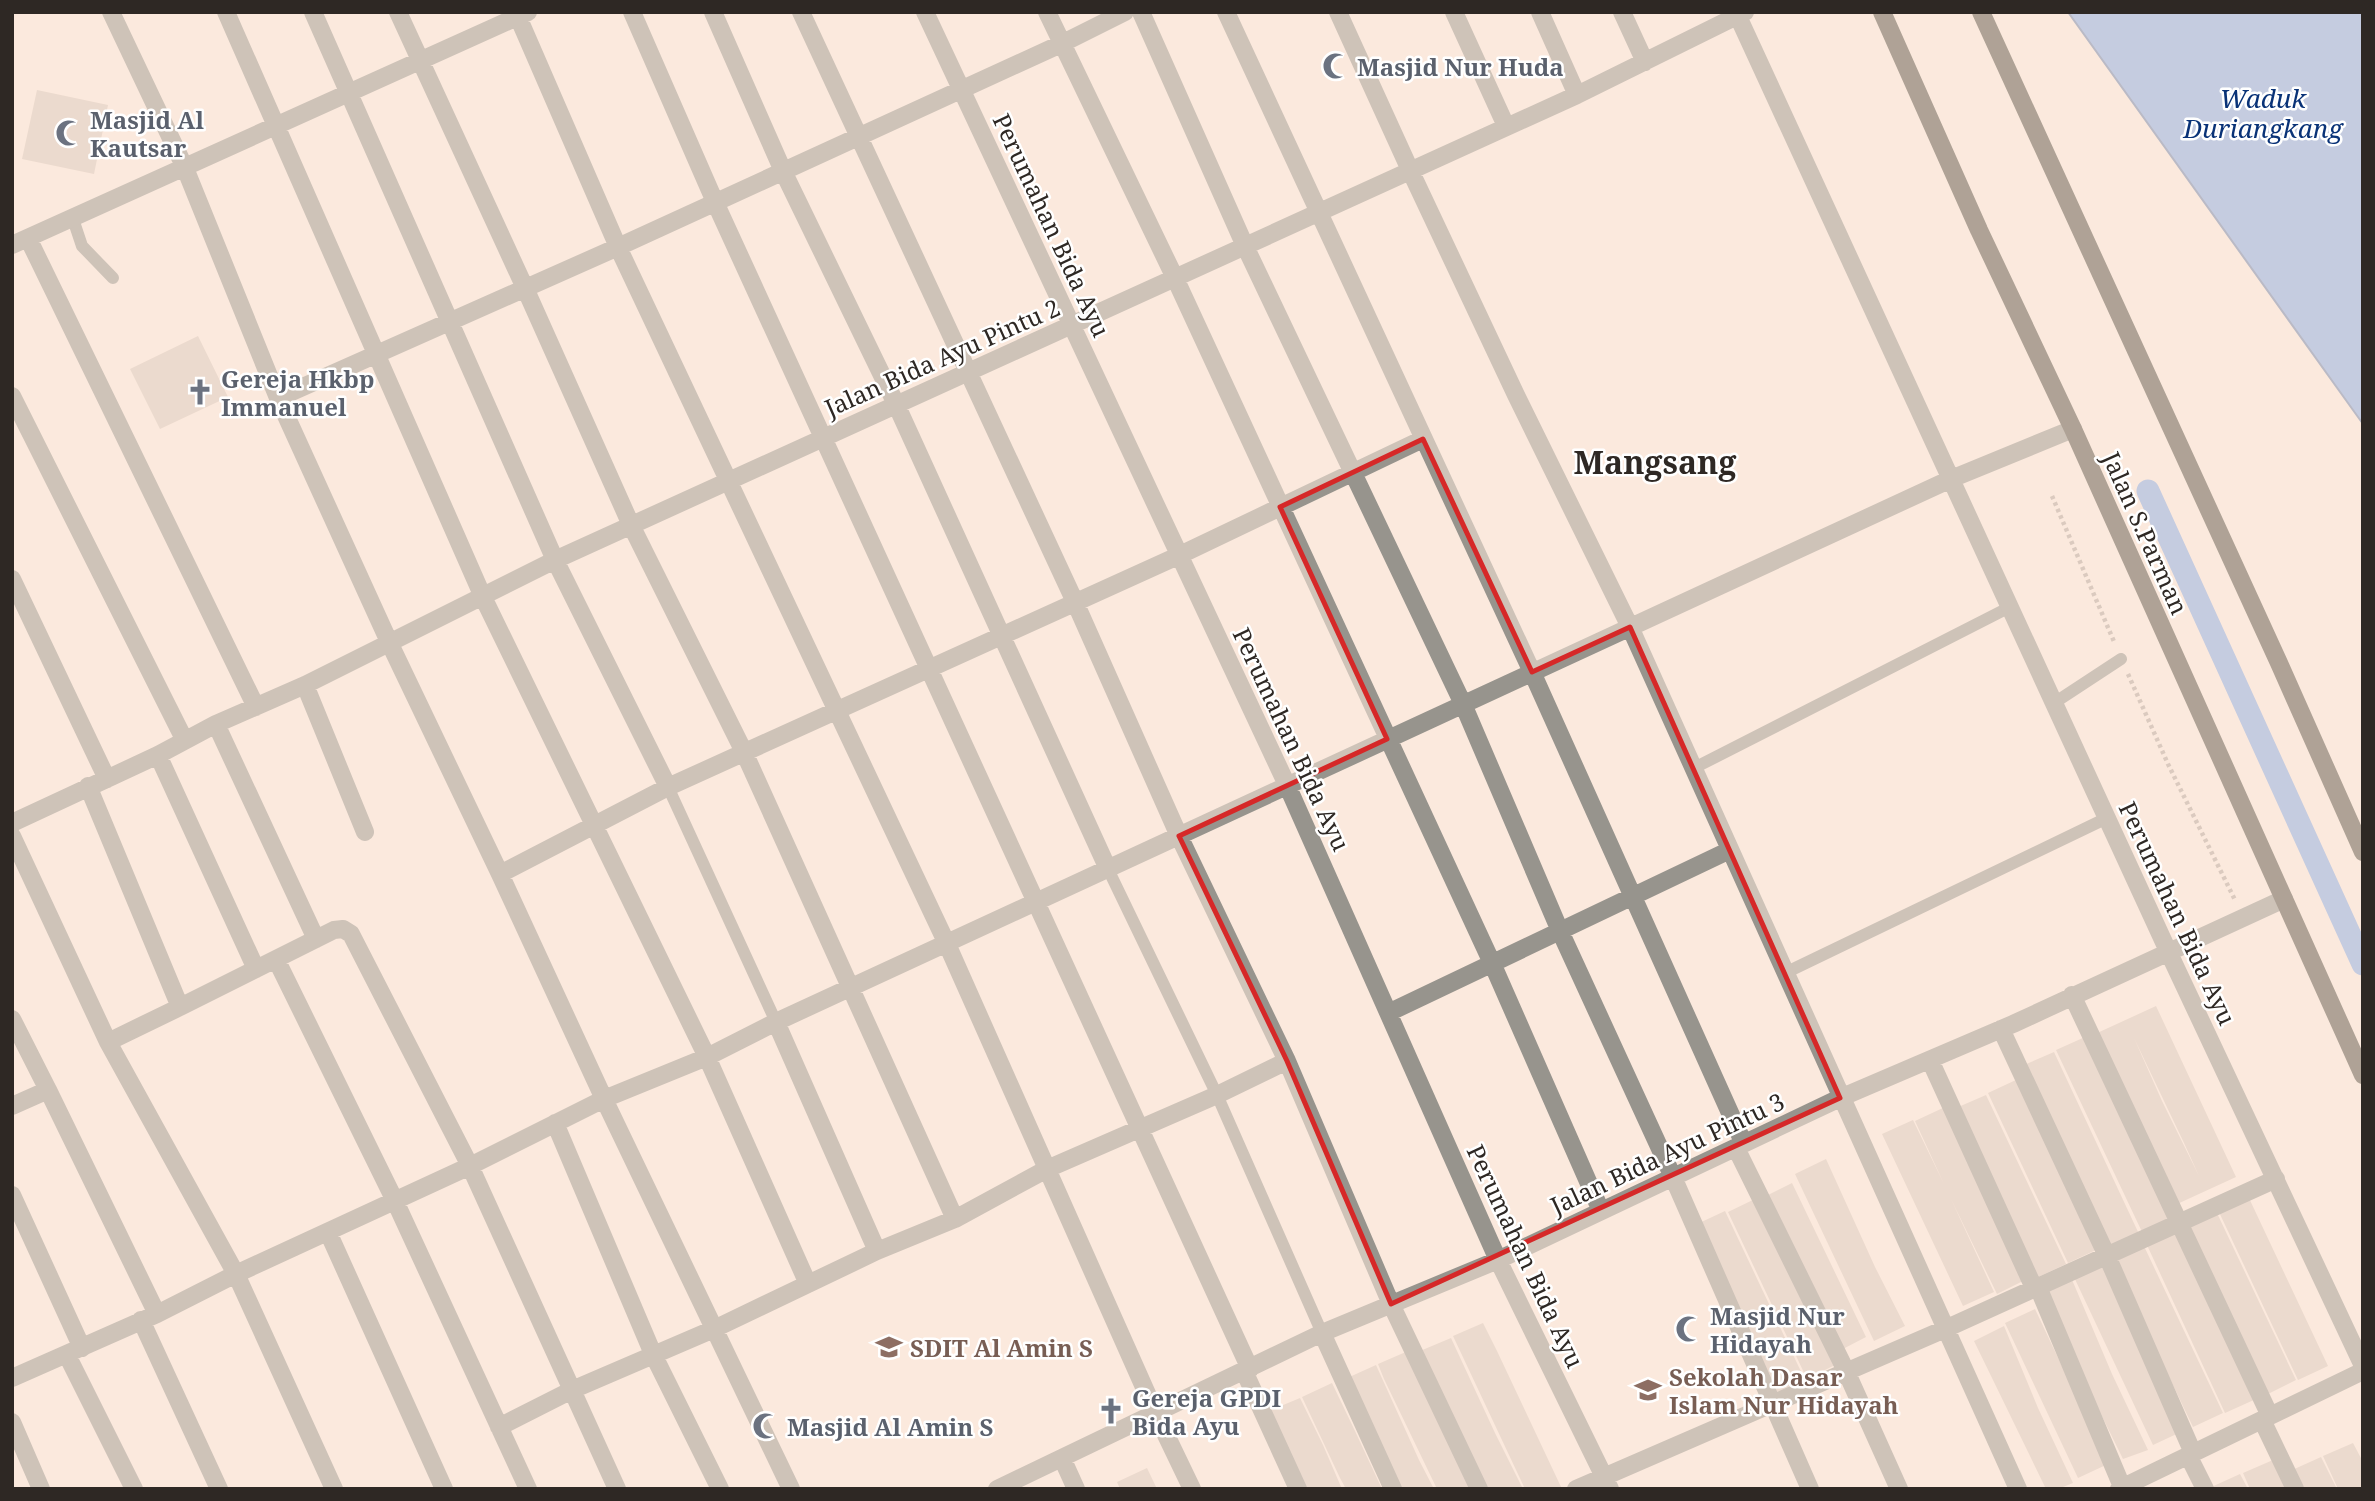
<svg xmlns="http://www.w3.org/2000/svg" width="2375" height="1501" font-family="'Noto Serif',serif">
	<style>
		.water { fill: #84a8e4; stroke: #6a82aa; stroke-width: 2 }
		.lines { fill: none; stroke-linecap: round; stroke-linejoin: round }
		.canal { stroke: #84a8e4; stroke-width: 23 }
		.building { fill: #d8c7bc; fill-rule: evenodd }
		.path { stroke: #b3a59c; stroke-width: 4.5; stroke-dasharray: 3.5 3.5; stroke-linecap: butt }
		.service { stroke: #97948d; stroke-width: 12 }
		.minor { stroke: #97948d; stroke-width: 18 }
		.primary { stroke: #524d41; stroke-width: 18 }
		.marked { fill: none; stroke: #d62828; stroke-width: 5; stroke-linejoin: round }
		.labels { text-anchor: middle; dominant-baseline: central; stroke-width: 5; stroke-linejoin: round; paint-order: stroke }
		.worship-label { font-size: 24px; font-weight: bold; fill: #5b616d; stroke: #fff; text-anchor: start }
		.street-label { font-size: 24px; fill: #2e2824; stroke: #fff }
		.education-label { font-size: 24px; font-weight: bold; fill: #785e54; stroke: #fff; text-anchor: start }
		.water-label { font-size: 26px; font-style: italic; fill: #093277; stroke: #fff }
		.district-label { font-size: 32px; font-weight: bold; fill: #2e2824; stroke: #fff }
	</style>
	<rect width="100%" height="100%" fill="#fbe9dd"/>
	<path class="water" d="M2068,12H2363V424Z"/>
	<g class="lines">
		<path class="canal" d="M2148,491L2363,964"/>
	</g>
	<path class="building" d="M37,90L108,105L94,174L22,159Z
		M198,336L228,397L160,429L130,369Z
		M2156,1006L2236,1177L2175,1205L2095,1034ZM2134,1038L2184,1143L2199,1176L2162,1101Z
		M2085,1037L2173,1220L2143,1234L2056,1050Z
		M2054,1052L2139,1234L2109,1247L2024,1065Z
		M2018,1079L2098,1249L2068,1263L1988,1093Z
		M1986,1095L2066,1264L2036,1278L1956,1108Z
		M1945,1107L2027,1279L1997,1294L1951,1199L1994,1292L1963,1306L1882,1134L1913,1120L1944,1184L1915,1121Z
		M1826,1159L1875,1267L1905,1326L1874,1341L1795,1174Z
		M1792,1183L1866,1337L1839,1351L1764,1197Z
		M2248,1196L2328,1366L2298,1380L2218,1210Z
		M1759,1197L1837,1364L1807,1379L1728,1212Z
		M1725,1211L1805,1380L1775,1395L1695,1225Z
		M2216,1211L2296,1380L2266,1395L2185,1224Z
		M2175,1229L2256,1399L2225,1413L2146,1243Z
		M2143,1244L2223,1413L2193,1427L2112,1257Z
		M2103,1262L2183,1431L2153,1445L2073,1275Z
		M2070,1275L2112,1374L2148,1450L2123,1459L2040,1290Z
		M2035,1309L2108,1464L2078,1478L2005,1323Z
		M1483,1323L1497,1351L1562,1489H1525L1453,1336Z
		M2004,1326L2038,1408L2073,1483L2058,1489H2046L1974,1341Z
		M1451,1338L1495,1433L1523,1489H1486L1420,1351Z
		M1408,1351L1473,1489H1437L1384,1379L1378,1364Z
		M1376,1365L1419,1460L1434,1489H1398L1345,1379Z
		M1332,1383L1355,1431L1382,1489H1346L1340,1478L1302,1397Z
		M1300,1398L1323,1445L1342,1489H1306L1269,1411Z
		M2353,1443L2363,1462V1489H2338L2323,1456Z
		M2321,1457L2337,1489H2299L2290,1471Z
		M2273,1460L2287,1489H2250L2243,1473Z
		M1147,1468L1157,1489H1120L1117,1482Z
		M2240,1474L2248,1489H2207Z"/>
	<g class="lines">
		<path class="path" d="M2052,496L2115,644
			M2128,674L2168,764L2235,900"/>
		<path class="service" d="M73,219L82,246L113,278
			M2054,703L2121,659
			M1694,768L2010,607
			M668,787L776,1022
			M1108,869L1217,1095L1322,1333
			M1785,973L2107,818"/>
		<path class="minor" d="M111,12L185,168L278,398L390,644L500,874L604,1099L791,1489
			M226,12L483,597L707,1057L808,1284
			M313,12L555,560L668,787
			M398,12L525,288L631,525L744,752L955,1219
			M516,12L618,247L947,944L1156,1414L1192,1489
			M632,12L715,202L1250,1369
			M713,12L783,171L896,404L1108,869
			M801,12L1075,602L1179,836L1287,1061L1391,1304L1479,1489
			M925,12L1287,785L1498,1260L1610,1489
			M1047,12L1175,278L1492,963L1601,1211
			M1141,12L1245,246L1463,704L1560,931L1673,1177L1810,1489
			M1226,12L1532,672L1744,1144
			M1338,12L1410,170L1516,395L1630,627L2018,1489
			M1454,12L1506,126
			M1540,12L1577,95
			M1622,12L1645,62
			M1736,12L2168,951L2363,1366
			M28,238L256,707
			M12,245L528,12
			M12,396L184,739
			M278,398L618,247L1061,44L1125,12
			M12,579L107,779
			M305,685L365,832
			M216,724L316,939
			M158,755L256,969
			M88,786L180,1007L108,1042
			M12,823L158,755L216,724L305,685L555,560L1577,95L1745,12
			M12,836L108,1042L236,1274L334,1489
			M500,874L668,787L1180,555L1423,439
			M276,959L395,1201L528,1489
			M2072,995L2270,1416
			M180,1007L334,930L343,929L351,934L470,1166L572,1390L499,1427
			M1390,1012L1730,850
			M12,1019L48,1090L12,1106
			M776,1022L877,1251
			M2001,1029L2107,1256L2193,1453
			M1930,1060L2034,1288
			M48,1090L157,1314
			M555,1123L653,1354L720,1489
			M1736,1148L1846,1371L1899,1489
			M12,1195L82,1348
			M328,1232L444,1489
			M2038,1287L2123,1489
			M141,1320L219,1489
			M1322,1333L1393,1489
			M67,1355L134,1489
			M1244,1371L1298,1489
			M12,1378L157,1314L236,1274L470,1166L604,1099L707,1057L776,1022L1951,479L2073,429
			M2262,1420L2295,1489
			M12,1422L41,1489
			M2188,1455L2205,1489
			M1062,1458L1076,1489
			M617,1489L572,1390L714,1329L877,1251L955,1219L1047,1169L1217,1095L1287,1061
			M997,1489L1322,1333L1498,1260L1840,1098L2013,1024L2284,899
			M1576,1489L1945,1329L2276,1179
			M2119,1489L2363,1371"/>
		<path class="primary" d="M1882,12L1979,230L2073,429L2363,1075
			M1981,12L2279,663L2363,852"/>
	</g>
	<path d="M0 0H2375V1501H0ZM1423,439L1532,672L1630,627L1840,1098L1391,1304L1287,1061L1179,836L1387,739L1280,507Z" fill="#fbe9dd" fill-opacity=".55" fill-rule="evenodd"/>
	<path class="marked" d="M1423,439L1532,672L1630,627L1840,1098L1391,1304L1287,1061L1179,836L1387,739L1280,507Z"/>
	<defs>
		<g id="mosque-bare" transform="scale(2.1)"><path d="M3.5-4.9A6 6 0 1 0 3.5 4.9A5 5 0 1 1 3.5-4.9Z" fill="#6b7280" stroke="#fff" stroke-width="2.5" paint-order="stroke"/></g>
		<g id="church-bare" transform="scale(2.1)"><path d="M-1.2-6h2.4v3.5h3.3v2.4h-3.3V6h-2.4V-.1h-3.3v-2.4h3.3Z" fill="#6b7280" stroke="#fff" stroke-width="2.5" paint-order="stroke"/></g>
		<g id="school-bare" transform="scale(2.1)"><path d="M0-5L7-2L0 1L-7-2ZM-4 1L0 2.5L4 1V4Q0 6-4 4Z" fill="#8d6e63" stroke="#fff" stroke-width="2.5" paint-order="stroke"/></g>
	</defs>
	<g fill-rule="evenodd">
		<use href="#mosque-bare" x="1336" y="66"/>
		<use href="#mosque-bare" x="69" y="133"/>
		<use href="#church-bare" x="200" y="392"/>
		<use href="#mosque-bare" x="1689" y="1329"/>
		<use href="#school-bare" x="889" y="1347"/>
		<use href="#school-bare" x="1648" y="1390"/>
		<use href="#church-bare" x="1111" y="1411"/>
		<use href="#mosque-bare" x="766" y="1426"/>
	</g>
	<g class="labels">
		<g class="worship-label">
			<text x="1357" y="66">Masjid Nur Huda</text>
			<text x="90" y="119">Masjid Al<tspan x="90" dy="28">Kautsar</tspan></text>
			<text x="221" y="378">Gereja Hkbp<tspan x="221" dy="28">Immanuel</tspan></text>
			<text x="1710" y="1315">Masjid Nur<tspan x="1710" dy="28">Hidayah</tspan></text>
			<text x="1132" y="1397">Gereja GPDI<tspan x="1132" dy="28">Bida Ayu</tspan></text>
			<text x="787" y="1426">Masjid Al Amin S</text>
		</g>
		<g class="street-label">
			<text transform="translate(1052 225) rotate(65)">Perumahan Bida Ayu</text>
			<text transform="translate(942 357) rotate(-24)">Jalan Bida Ayu Pintu 2</text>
			<text transform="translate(2146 533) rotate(66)">Jalan S.Parman</text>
			<text transform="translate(1292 739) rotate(65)">Perumahan Bida Ayu</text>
			<text transform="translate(2178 913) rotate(65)">Perumahan Bida Ayu</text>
			<text transform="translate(1667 1153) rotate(-25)">Jalan Bida Ayu Pintu 3</text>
			<text transform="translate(1526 1256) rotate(65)">Perumahan Bida Ayu</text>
		</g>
		<g class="education-label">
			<text x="910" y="1347">SDIT Al Amin S</text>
			<text x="1669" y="1376">Sekolah Dasar<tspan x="1669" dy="28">Islam Nur Hidayah</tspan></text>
		</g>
		<g class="water-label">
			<text x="2263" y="98">Waduk<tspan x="2263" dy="30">Duriangkang</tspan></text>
		</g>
		<g class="district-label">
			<text x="1655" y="461">Mangsang</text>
		</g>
	</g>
	<rect width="2375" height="1501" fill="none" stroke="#2e2824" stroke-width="28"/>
</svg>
